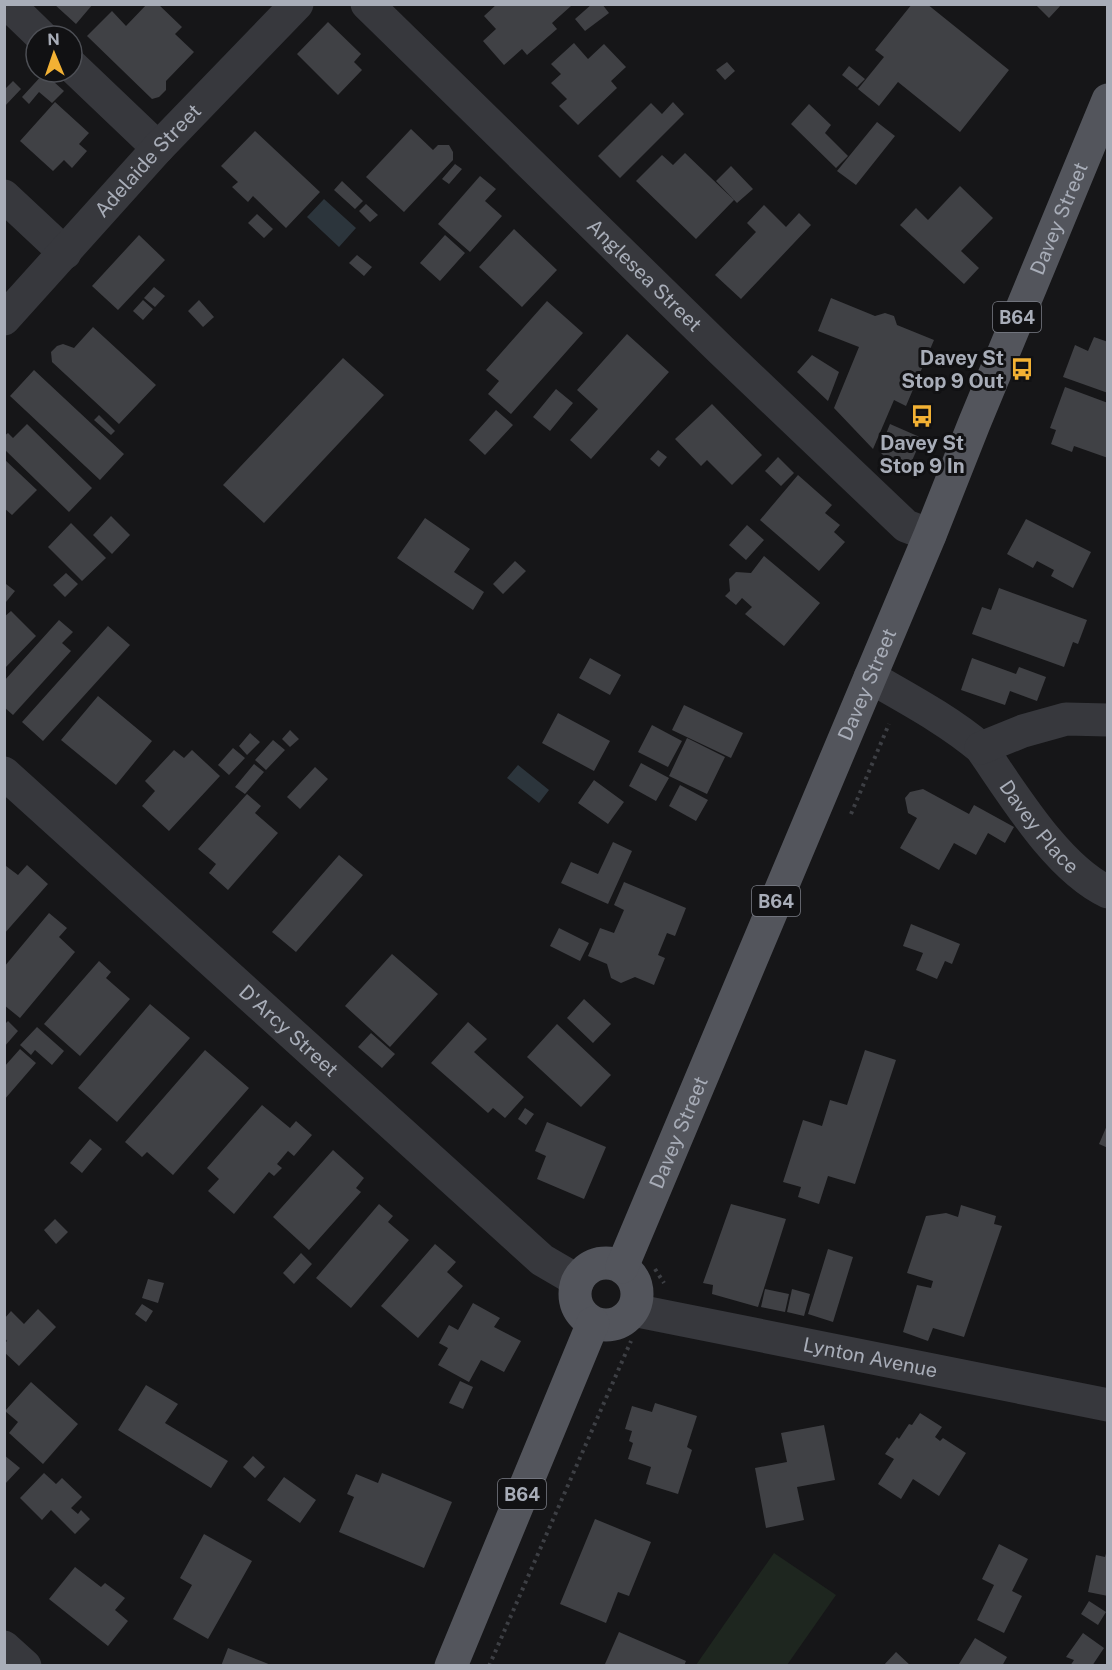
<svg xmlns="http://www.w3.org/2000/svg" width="1112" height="1670" font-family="'Public Sans',sans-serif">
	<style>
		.green { fill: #1e261f }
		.water { fill: #2c353c }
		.building { fill: #404145 }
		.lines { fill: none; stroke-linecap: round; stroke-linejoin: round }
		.path { stroke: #3d3f44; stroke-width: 4; stroke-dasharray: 3 4.5; stroke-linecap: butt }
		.minor { stroke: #37383d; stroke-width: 33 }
		.major { stroke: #53555c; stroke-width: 33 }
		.labels { text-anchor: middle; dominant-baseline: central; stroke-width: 6; stroke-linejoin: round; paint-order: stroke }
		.shield { fill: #111113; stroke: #7b7e86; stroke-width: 1.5 }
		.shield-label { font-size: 18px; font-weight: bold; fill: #a8adb8 }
		.street-label { font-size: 20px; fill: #a8adb8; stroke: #111113 }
		.poi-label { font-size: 20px; font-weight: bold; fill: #a8adb8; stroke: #111113; text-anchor: end }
	</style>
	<rect width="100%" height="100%" fill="#161618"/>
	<path class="green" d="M774,1553L836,1595L787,1665H696Z"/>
	<path class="water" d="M324,199L356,228L339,247L307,217Z
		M518,765L549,790L539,803L507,778Z"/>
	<path class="building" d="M54,4H93L76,24Z
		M147,4H158L182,27L175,34L194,52L166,81V90L159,97L152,99L87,36L112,11L126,26Z
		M497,4H570L571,6L552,23L557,29L527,55L522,49L504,65L483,41L496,29L484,16Z
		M592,4H602L609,13L585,31L575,19Z
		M912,4H927L1009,70L960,132L898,82L879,106L858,89L884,57L875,50Z
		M1035,4H1062L1049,18Z
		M328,22L361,54L354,62L362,70L338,95L297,54Z
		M574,43L588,59L604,44L626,67L611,81L617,88L578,125L559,106L567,99L551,83L561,74L551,64Z
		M727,62L735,71L725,80L716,70Z
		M849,66L865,79L857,87L842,75Z
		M44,73L64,91L52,103L39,92L29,104L22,97Z
		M13,81L21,89L4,107V90Z
		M55,102L89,133L79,144L87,151L72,168L64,160L53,171L20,141Z
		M673,102L684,114L620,178L598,156L651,103L662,114Z
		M809,104L831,125L825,133L848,156L836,168L791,124Z
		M877,122L895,136L856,185L837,171Z
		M411,129L433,150L438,145H449L453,152V160L404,212L366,177Z
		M255,131L320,192L286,228L253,196L248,202L232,187L238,182L221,166Z
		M685,153L734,200L696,239L636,181L662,155L673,165Z
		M455,164L462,169L449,184L442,179Z
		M731,166L753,189L737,203L716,181Z
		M480,176L496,189L485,201L502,216L470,252L438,224Z
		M342,181L363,201L355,209L334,190Z
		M960,186L993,218L961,251L979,268L964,284L900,225L916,208L928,220Z
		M366,204L378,215L370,222L359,211Z
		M764,205L786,227L799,213L811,225L741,299L715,275L756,232L747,223Z
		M257,214L273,229L264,238L248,223Z
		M514,229L557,270L522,307L479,267Z
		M139,235L165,260L118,310L92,286Z
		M445,235L465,253L440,281L420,263Z
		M357,255L372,267L364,276L349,263Z
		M154,287L165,296L155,307L144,298Z
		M831,298L875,316L885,313L894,316L897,325L934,340L906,406L894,400L873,449L834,408L859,347L818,331Z
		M143,300L153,309L143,320L133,311Z
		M199,300L214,317L203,327L188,311Z
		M547,301L583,333L511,414L488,394L499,381L486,370Z
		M93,327L156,385L119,424L52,362L51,352L57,346L63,344L74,348Z
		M627,334L669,372L591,459L570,440L598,409L577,390Z
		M1094,337L1108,342V393L1063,377L1075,345L1088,351Z
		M812,355L839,372L828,401L797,372Z
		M343,358L384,395L264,523L223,485Z
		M34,370L124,454L100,480L10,396Z
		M1065,387L1108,403V458L1074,446L1072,452L1051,444L1056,430L1050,428Z
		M556,389L573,403L550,431L533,417Z
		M712,404L762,455L732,485L707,460L701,466L675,439Z
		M496,410L513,425L485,455L469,440Z
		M99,415L115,431L111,435L94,420Z
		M27,424L92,488L69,512L4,449V436L8,433L13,438Z
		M890,424L922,438L907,472L901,473L879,451Z
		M658,450L667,457L659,467L650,459Z
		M778,457L794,473L781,486L765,471Z
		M4,459L37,490L12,515L4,508Z
		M798,475L832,505L825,513L840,525L834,532L845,542L819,571L760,520Z
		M111,516L130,535L112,554L93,535Z
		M425,518L470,549L454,572L484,592L473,610L397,558Z
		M1026,519L1091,552L1073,588L1051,576L1054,570L1037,561L1033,568L1007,554Z
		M71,523L106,558L82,581L48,547Z
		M747,525L764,540L746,560L729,545Z
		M764,556L820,603L784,646L745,614L752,607L742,598L736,605L725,596L730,591L729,579L736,572L751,573Z
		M515,561L526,571L503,594L493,584Z
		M66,573L78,584L65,597L53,585Z
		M6,584L15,591L6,602L4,600Z
		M999,588L1087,620L1078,644L1073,642L1064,667L972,634L982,607L991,610Z
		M11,611L36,636L4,669V617Z
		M59,620L73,632L62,643L71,651L13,715L4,707V681Z
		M108,626L130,645L43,741L22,722Z
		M590,658L621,675L610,695L579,678Z
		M972,658L1016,674L1019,667L1046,677L1037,701L1010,691L1005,705L961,690Z
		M98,696L152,741L116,785L61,740Z
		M684,705L743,733L731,758L672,730Z
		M558,713L610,741L594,771L542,743Z
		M652,725L682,741L668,767L638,752Z
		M290,730L299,739L290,747L282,739Z
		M250,733L260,742L247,755L239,746Z
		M687,738L725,757L707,794L669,776Z
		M273,740L285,750L266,770L255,760Z
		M233,748L245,758L229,775L218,765Z
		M174,750L184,758L192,750L220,776L169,831L142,806L155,791L145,781Z
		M641,763L669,778L656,801L629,786Z
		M254,764L264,772L245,794L235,787Z
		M315,767L328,779L300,809L287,797Z
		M594,780L624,802L608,824L578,803Z
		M680,785L708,800L696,821L669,806Z
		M923,789L969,814L974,805L1014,827L1005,843L988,833L976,855L954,843L939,870L900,848L917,818L908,813L905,798L910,792Z
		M247,794L261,806L255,813L278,833L228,890L209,873L216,864L198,849Z
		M613,842L632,851L608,904L561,883L571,862L598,874Z
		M339,855L363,875L296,952L272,932Z
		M27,865L48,884L4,934V867L6,866L18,875Z
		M624,882L686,908L675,936L667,933L658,955L665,958L654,985L635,977L621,983L611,978L607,964L588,956L600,928L614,933L624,910L614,905Z
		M49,913L67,928L59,937L75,952L20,1018L4,1005V967Z
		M911,924L960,944L952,964L945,961L937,979L916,970L923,953L903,946Z
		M559,928L589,943L580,961L550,946Z
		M392,954L438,994L390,1047L345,1006Z
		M99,961L111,972L106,978L130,999L80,1056L44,1024Z
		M584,999L611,1024L593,1043L567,1018Z
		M150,1004L190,1038L117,1122L78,1088Z
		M8,1021L18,1031L4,1047V1025Z
		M468,1022L487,1039L474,1052L524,1097L505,1118L493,1108L488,1113L431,1063Z
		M557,1024L611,1075L581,1107L527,1057Z
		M37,1027L64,1051L52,1065L35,1050L31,1055L20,1045Z
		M371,1033L395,1054L382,1068L358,1047Z
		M20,1049L36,1063L4,1100V1067Z
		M205,1050L249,1088L173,1175L147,1152L142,1157L125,1142Z
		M865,1050L896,1060L855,1184L828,1176L819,1204L798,1197L801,1187L783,1182L803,1120L822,1126L830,1100L847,1105Z
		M262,1105L290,1128L296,1121L312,1135L294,1156L288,1151L277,1164L282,1168L274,1176L269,1172L234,1214L208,1191L219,1179L207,1168Z
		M525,1108L534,1114L526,1125L518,1119Z
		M547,1122L606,1147L584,1199L537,1179L546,1156L535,1151Z
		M1108,1123V1148L1099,1144Z
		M90,1139L102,1149L82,1173L70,1163Z
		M333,1150L364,1178L356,1188L361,1192L309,1250L273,1217Z
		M379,1204L393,1216L388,1222L409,1240L351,1308L316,1278Z
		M731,1204L786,1219L758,1307L712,1294L713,1285L703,1283Z
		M961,1205L996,1216L994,1224L1002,1226L964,1337L933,1328L928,1341L903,1332L917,1285L931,1288L933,1281L907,1273L926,1216L946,1213L958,1217Z
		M55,1219L68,1232L56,1244L44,1230Z
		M435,1244L456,1262L447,1272L463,1286L418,1338L381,1306Z
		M828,1249L853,1257L833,1322L808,1314Z
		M301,1253L312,1264L294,1284L283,1273Z
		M148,1279L164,1283L158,1303L142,1298Z
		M765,1289L789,1294L785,1312L761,1307Z
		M792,1289L810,1294L804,1316L787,1312Z
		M473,1303L500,1318L494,1327L521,1341L504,1372L481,1360L469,1382L438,1365L448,1348L439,1343L449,1325L458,1330Z
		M142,1304L153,1311L146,1322L135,1314Z
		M38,1309L56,1327L19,1366L4,1352V1344L7,1341L5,1338V1318L11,1311L24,1324Z
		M460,1381L473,1387L463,1409L449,1403Z
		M31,1382L78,1424L43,1464L9,1433L18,1422L5,1411Z
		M146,1385L178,1404L165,1423L228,1461L211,1488L118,1430Z
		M655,1403L697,1416L687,1447L692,1450L678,1494L646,1484L651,1467L628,1459L633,1443L629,1441L632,1431L625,1429L632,1406L652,1412Z
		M920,1413L942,1427L935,1437L940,1441L943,1438L966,1453L939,1496L913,1479L901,1499L878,1484L894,1459L885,1454L897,1437L899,1439L909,1424L912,1425Z
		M824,1425L835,1480L797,1487L804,1520L766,1528L755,1468L787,1462L781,1433Z
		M4,1455L20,1468L4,1485Z
		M253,1456L265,1467L255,1478L243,1467Z
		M44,1473L56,1484L62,1478L82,1497L71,1508L78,1514L81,1510L90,1519L75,1534L51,1510L42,1520L20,1498Z
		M382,1473L452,1502L424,1568L339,1532L354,1497L347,1494L356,1474L378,1483Z
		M284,1477L316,1500L300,1523L267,1500Z
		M595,1519L651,1542L629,1596L618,1592L606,1623L560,1604Z
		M204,1534L252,1561L208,1639L173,1619L192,1585L180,1578Z
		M999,1544L1028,1559L1012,1591L1022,1596L1004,1633L977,1620L994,1585L982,1579Z
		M1107,1550H1108V1596L1088,1592L1096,1555L1105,1557Z
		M75,1567L101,1587L105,1583L125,1598L115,1610L128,1621L108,1646L49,1599Z
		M1089,1601L1106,1612L1098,1625L1081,1614Z
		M619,1632L686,1661L684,1666H610L605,1664Z
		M1083,1633L1104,1648L1092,1666H1070L1074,1660L1066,1657Z
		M975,1638L1007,1657L1002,1666H962L959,1664Z
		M228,1648L271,1665V1666H221Z
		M896,1652L911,1666H883Z"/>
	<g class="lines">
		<path class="path" d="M851,814L889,724
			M655,1269L664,1283
			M489,1666L631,1341"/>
		<g class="minor">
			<path d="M8,4L41,36"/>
			<path id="s1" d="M367,4L721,350L906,526L930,535"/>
			<path d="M72,66L158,148"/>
			<path d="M4,196L65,253"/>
			<path id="s2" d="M4,319L158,148L297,4"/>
			<path id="s3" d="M870,677C908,699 948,720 981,748C1013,794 1057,868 1108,892"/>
			<path d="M981,748L1023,731L1066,719L1108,720"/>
			<path id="s4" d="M4,773L542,1260L578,1281"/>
			<path id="s5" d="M633,1310L1108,1405"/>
			<path d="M4,1647L25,1666"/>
		</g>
		<g class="major">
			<circle cx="606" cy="1294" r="31"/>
			<path id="s6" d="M622,1267L930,535L974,424L1108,100"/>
			<path d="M451,1666L593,1323"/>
		</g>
	</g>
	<defs>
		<g id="bus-bare" transform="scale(1.8)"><path d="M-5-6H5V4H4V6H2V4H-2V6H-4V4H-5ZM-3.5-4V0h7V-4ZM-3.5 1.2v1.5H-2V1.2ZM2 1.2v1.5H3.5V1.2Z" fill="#f2b134" stroke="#111113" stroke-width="2.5" paint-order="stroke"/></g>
	</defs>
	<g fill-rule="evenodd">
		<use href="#bus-bare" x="1022" y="369"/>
		<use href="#bus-bare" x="922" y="416"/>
	</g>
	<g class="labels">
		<g class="shield">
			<rect x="993" y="302" width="48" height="30" rx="4.5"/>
			<rect x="752" y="886" width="48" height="30" rx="4.5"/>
			<rect x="498" y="1479" width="48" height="30" rx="4.5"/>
		</g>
		<g class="shield-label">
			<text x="1017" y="317">B64</text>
			<text x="776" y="901">B64</text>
			<text x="522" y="1494">B64</text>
		</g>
		<g class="street-label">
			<text stroke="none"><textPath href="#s2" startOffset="214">Adelaide Street</textPath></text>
			<text stroke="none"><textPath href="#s6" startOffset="1136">Davey Street</textPath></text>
			<text stroke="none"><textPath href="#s1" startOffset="388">Anglesea Street</textPath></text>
			<text stroke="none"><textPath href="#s6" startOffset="632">Davey Street</textPath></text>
			<text stroke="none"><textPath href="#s3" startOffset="230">Davey Place</textPath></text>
			<text stroke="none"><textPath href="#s4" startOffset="384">D'Arcy Street</textPath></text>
			<text stroke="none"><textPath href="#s6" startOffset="146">Davey Street</textPath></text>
			<text stroke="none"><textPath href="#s5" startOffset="242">Lynton Avenue</textPath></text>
		</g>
		<g class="poi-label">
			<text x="1004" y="358">Davey St<tspan x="1004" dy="23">Stop 9 Out</tspan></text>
			<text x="922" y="443" text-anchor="middle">Davey St<tspan x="922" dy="23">Stop 9 In</tspan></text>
		</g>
	</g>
	<rect width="1112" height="1670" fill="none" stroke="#a8adb8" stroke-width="12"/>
	<g transform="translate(54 54) rotate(358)"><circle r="28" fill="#111113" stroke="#4d4f55" stroke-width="1.5"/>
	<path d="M0-4.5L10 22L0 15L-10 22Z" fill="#f2b134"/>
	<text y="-9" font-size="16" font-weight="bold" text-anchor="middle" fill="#a8adb8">N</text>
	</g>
</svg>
